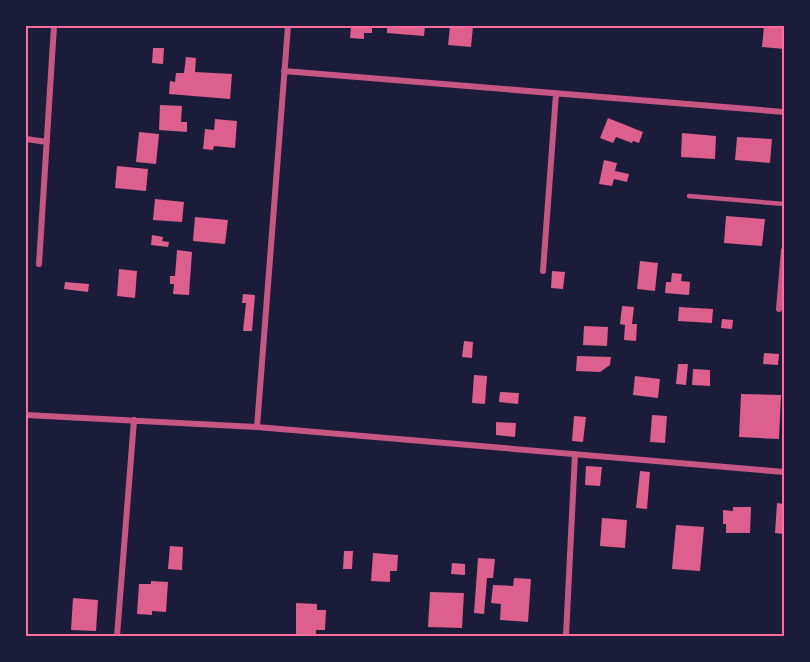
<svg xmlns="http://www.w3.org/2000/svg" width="810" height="662" font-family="Inter,sans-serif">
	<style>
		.building { fill: #dd5f8e }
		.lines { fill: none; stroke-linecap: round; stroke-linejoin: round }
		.service { stroke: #c65784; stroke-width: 4.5 }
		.minor { stroke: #c65784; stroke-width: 6 }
		.neatline { fill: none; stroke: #ff6b9d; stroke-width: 2 }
	</style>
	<rect width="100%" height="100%" fill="#1b1b3a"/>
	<path class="building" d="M351,26H372V33H364V39L350,38Z
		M387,26H425L424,36L387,33Z
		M450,26H473L471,47L448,45Z
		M764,26H784V49L762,47Z
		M153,48H164L163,64L152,63Z
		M186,57L196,58L195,72L232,74L230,99L169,94L170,81L175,82L176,73H184Z
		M160,105L182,106L181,122H187V132L159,130Z
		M608,118L643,132L639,143L633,141L632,143L616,137L613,143L600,138Z
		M215,119L237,121L235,148L214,146L213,150L203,149L205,129L214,130Z
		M139,132L159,134L156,164L136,162Z
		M682,133L716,136L715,159L681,157Z
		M737,137L772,139L770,163L735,160Z
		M604,160L617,163L615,171L629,174L627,182L614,179L612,186L599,184Z
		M117,166L148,169L146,191L115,188Z
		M155,199L184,202L182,222L153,220Z
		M726,216L765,219L762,246L724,243Z
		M195,217L228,220L225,244L193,241Z
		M152,235L163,237L162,241L169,242L168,247L151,245Z
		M177,250L192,252L189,295L173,294L174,284H170V276H175Z
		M640,261L658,263L655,291L637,289Z
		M119,269L137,271L135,298L117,296Z
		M552,271L565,272L563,289L551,288Z
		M672,273L682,274L681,281L690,282L689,295L665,293L666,282H671Z
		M65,282L89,284L88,292L64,289Z
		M243,294L255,295L252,331H243L246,303H242Z
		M622,306L634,307L632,324H637L636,341L624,340L625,325L620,324Z
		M679,307L713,309L712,323L678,321Z
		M722,319L733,320L732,329L721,328Z
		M584,326L608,327L607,346L583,345Z
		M464,341L473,342L472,358L462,357Z
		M764,353L779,354L778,365L763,364Z
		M577,356L611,357L610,365L600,372L576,371Z
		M678,364H688L686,385L676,384Z
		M693,369L710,370V386L692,385Z
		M474,375L487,376L485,404L472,403Z
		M635,376L660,379L658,398L633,395Z
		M500,392L519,393L518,404L499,402Z
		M741,394L781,395L779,439L739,437Z
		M652,415L667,416L665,443L650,442Z
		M574,416L586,417L583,442L572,441Z
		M496,422L516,423L515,437L496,435Z
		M586,466L602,467L600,486L585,485Z
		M640,471L650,472L647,509L636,508Z
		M777,503L784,504V534L775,533Z
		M733,507H751L750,533H726V524H723V510L733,511Z
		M602,518L627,520L625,548L600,546Z
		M676,525L704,527L700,571L672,569Z
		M170,546L183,547L182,570L168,569Z
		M344,551H353L352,569H343Z
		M373,553L398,555L397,571H390V582L371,581Z
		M478,558L495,559L493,578H487L484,614L474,613Z
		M452,563L465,564V575L451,574Z
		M514,578L531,579L528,622L500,620L501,604L491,603L493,585L513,586Z
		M151,581L168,582L166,612L152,611V615L137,614L139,584H151Z
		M430,592L464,593L462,628L428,627Z
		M73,598L98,600L96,631L71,630Z
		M296,603L317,604V610H326L325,630H316V636H296Z"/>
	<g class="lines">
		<path class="service" d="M689,196L784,204"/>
		<path class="minor" d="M284,71L784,112
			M26,139L47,142
			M39,264L54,26
			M543,271L556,94
			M779,309L784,250
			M26,415L257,427L784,472
			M257,427L288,26
			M117,636L134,420
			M566,636L575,454"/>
	</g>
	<rect width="810" height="662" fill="none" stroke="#1b1b3a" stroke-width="54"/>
	<rect x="27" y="27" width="756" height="608" class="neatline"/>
</svg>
